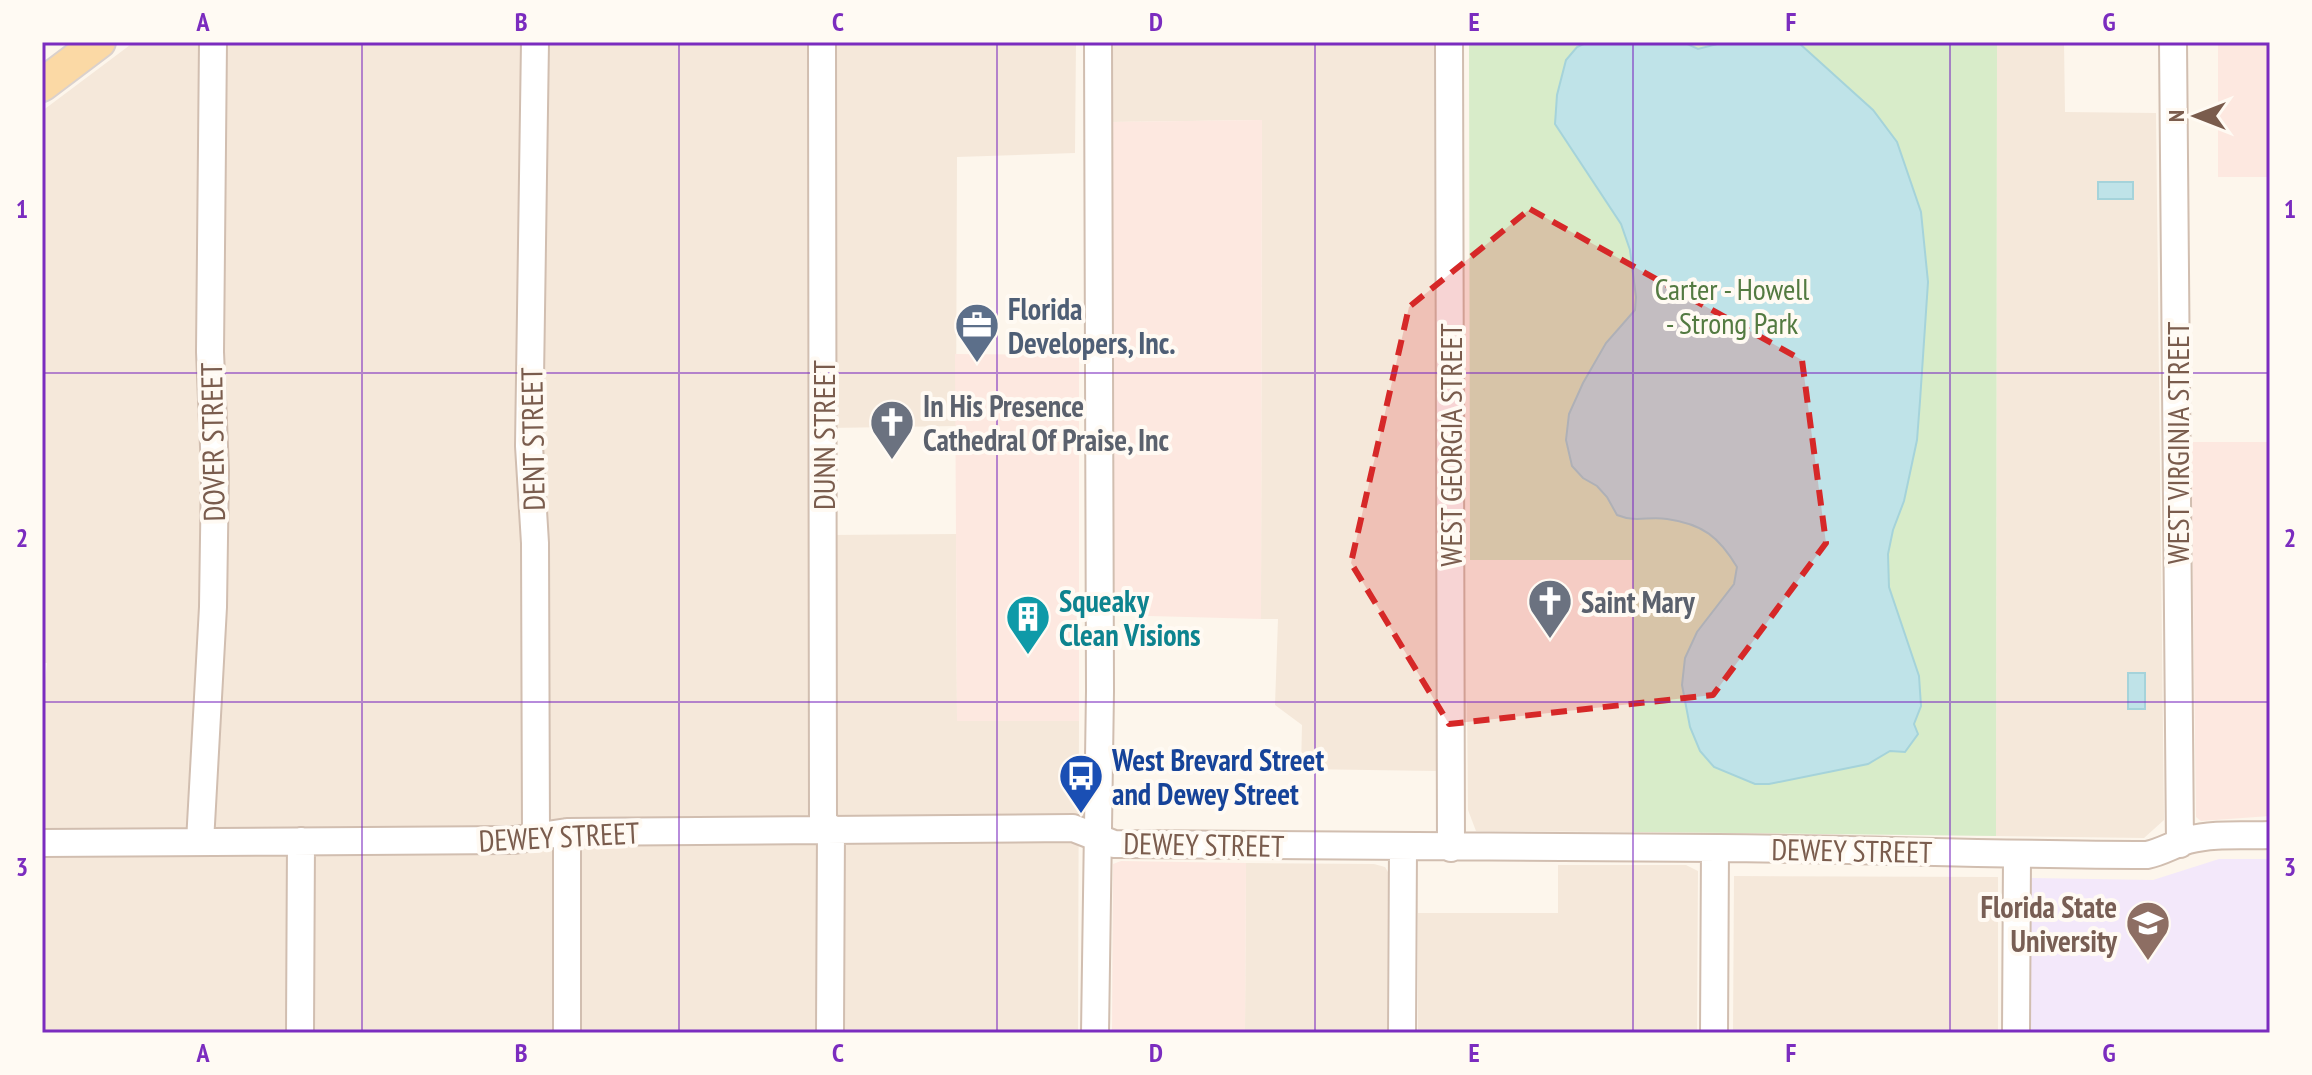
<svg xmlns="http://www.w3.org/2000/svg" width="2312" height="1075" font-family="'PT Sans Narrow',sans-serif">
	<style>
		.residential { fill: #f5e8da }
		.commercial { fill: #fde8e0 }
		.education { fill: #f3e8fa }
		.green { fill: #d8ecc9 }
		.water { fill: #bfe3e8; stroke: #a5d3da; stroke-width: 2 }
		.lines { fill: none; stroke-linecap: round; stroke-linejoin: round }
		.minor-casing { stroke: #d1beb0; stroke-width: 30 }
		.major-casing { stroke: #dad1cd; stroke-width: 36 }
		.minor { stroke: #fff; stroke-width: 26 }
		.major { stroke: #fbd9a5; stroke-width: 32 }
		.marked { fill: #d62828; fill-opacity: 0.2; stroke: #d62828; stroke-width: 6; stroke-dasharray: 16 10; stroke-linejoin: round }
		.grid { fill: none; stroke: #7b2cbf; stroke-width: 2; stroke-opacity: 0.55 }
		.labels { text-anchor: middle; dominant-baseline: central; stroke-width: 8; stroke-linejoin: round; paint-order: stroke }
		.park-label { font-size: 30px; fill: #537a41; stroke: #fffaf3 }
		.service-label { font-size: 30px; font-weight: bold; fill: #4e5e75; stroke: #fffaf3; text-anchor: start }
		.worship-label { font-size: 30px; font-weight: bold; fill: #5b616d; stroke: #fffaf3; text-anchor: start }
		.street-label { font-size: 30px; fill: #7a5c4d; stroke: #fffaf3 }
		.culture-label { font-size: 30px; font-weight: bold; fill: #0d838f; stroke: #fffaf3; text-anchor: start }
		.transit-label { font-size: 30px; font-weight: bold; fill: #164399; stroke: #fffaf3; text-anchor: start }
		.education-label { font-size: 30px; font-weight: bold; fill: #785e54; stroke: #fffaf3; text-anchor: end }
		.neatline { fill: none; stroke: #7b2cbf; stroke-width: 3 }
		.grid-label { font-size: 26px; text-anchor: middle; font-weight: bold; fill: #7b2cbf }
	</style>
	<rect width="100%" height="100%" fill="#fdf6ec"/>
	<path class="residential" d="M134,42H1076L1075,153L957,157L956,426L829,428L830,535L956,534L957,721H1079L1078,1033H42V711L47,663H42V111Z
		M1111,42H1434L1437,771L1301,769L1302,725L1275,705L1278,619H1261L1262,120L1110,122Z
		M1997,42H2064L2065,112L2156,113L2164,820L2144,838L1996,836Z
		M1467,702H1633V832L1476,831L1468,810Z
		M1246,863L1374,864L1385,867L1388,872L1387,1033H1245Z
		M1558,865H1686L1698,871L1697,1033H1418V913H1558Z
		M1734,876L1998,877V1033H1733Z"/>
	<path class="commercial" d="M2218,42H2270V177H2218Z
		M1262,120L1261,619L1112,615L1110,122Z
		M955,354L1079,355V721H957Z
		M2191,442H2270V816L2201,821L2196,817Z
		M1121,861L1246,863L1245,1033H1112L1113,864Z"/>
	<path class="education" d="M2219,859H2270V1033H2027L2030,878L2153,880Z"/>
	<path class="green" d="M1469,42H1997L1996,836L1633,832V560H1470Z"/>
	<path class="water" d="M1588,42H1683L1698,49L1725,42L1800,44L1873,110L1897,142L1921,212L1928,282L1920,401L1917,440L1904,501L1893,530L1888,554L1889,587L1919,676L1921,706L1914,724L1918,734L1905,752L1890,751L1868,764L1769,784H1755L1714,767L1700,751L1690,727L1682,685L1685,658L1697,632L1734,584L1737,567C1719,537 1703,524 1667,519C1647,516 1637,523 1617,515L1607,497L1597,486L1583,478L1572,466L1566,440L1569,414L1583,383L1606,343L1635,310L1636,297L1630,250L1621,224L1555,124L1557,95L1566,60L1577,47Z
		M2098,182H2133V199H2098Z
		M2128,673H2145V709H2128Z"/>
	<g class="lines">
		<g class="minor-casing">
			<path id="minor" d="M535,42L529,446L535,543L536,835
				M822,42L823,828
				M1449,42L1451,848
				M2173,42L2180,844
				M200,842L213,607L215,470L210,352L213,42
				M42,843L514,840L567,832L1073,828L1114,844C1315,846 1517,846 1718,848C1861,849 2004,855 2147,855C2162,852 2174,844 2188,840C2214,833 2243,836 2270,835
				M300,1033L301,841
				M567,1033V832
				M830,1033L831,828
				M1095,1033L1100,691L1098,42
				M1402,1033L1403,847
				M1714,1033L1715,848
				M2016,1033L2017,856"/>
		</g>
		<g class="major-casing">
			<path id="major" d="M42,85L99,42"/>
		</g>
		<use href="#minor" class="minor"/>
		<use href="#major" class="major"/>
	</g>
	<path class="marked" d="M1530,209L1802,360L1826,543L1713,695L1449,724L1351,563L1409,307Z"/>
	<path class="grid" d="M362,42V1033M679,42V1033M997,42V1033M1315,42V1033M1633,42V1033M1950,42V1033M42,373H2270M42,702H2270"/>
	<defs>
		<g id="office-pin" transform="scale(2.3)"><path d="M0 17L-7.5 6A9.5 9.5 0 1 1 7.5 6Z" fill="#5c6f8a" stroke="#fffaf3"/><path d="M-6-3h4V-5.5h4V-3h4V5H-6ZM-1-4.5V-3h2v-1.5ZM-6 0V1H6V0Z" fill="#fff"/></g>
		<g id="church-pin" transform="scale(2.3)"><path d="M0 17L-7.5 6A9.5 9.5 0 1 1 7.5 6Z" fill="#6b7280" stroke="#fffaf3"/><path d="M-1.2-6h2.4v3.5h3.3v2.4h-3.3V6h-2.4V-.1h-3.3v-2.4h3.3Z" fill="#fff"/></g>
		<g id="building-pin" transform="scale(2.3)"><path d="M0 17L-7.5 6A9.5 9.5 0 1 1 7.5 6Z" fill="#0f9aa8" stroke="#fffaf3"/><path d="M-4-6H4V6H1V3H-1V6H-4ZM-2.5-4.3h1.7v1.8h-1.7ZM.8-4.3h1.7v1.8H.8ZM-2.5-1h1.7V.8h-1.7ZM.8-1h1.7V.8H.8Z" fill="#fff"/></g>
		<g id="bus-pin" transform="scale(2.3)"><path d="M0 17L-7.5 6A9.5 9.5 0 1 1 7.5 6Z" fill="#1a4fb4" stroke="#fffaf3"/><path d="M-5-6H5V4H4V6H2V4H-2V6H-4V4H-5ZM-3.5-4V0h7V-4ZM-3.5 1.2v1.5H-2V1.2ZM2 1.2v1.5H3.5V1.2Z" fill="#fff"/></g>
		<g id="university-pin" transform="scale(2.3)"><path d="M0 17L-7.5 6A9.5 9.5 0 1 1 7.5 6Z" fill="#8d6e63" stroke="#fffaf3"/><path d="M0-5L7-2L0 1L-7-2ZM-4 1L0 2.5L4 1V4Q0 6-4 4Z" fill="#fff"/></g>
	</defs>
	<g fill-rule="evenodd">
		<use href="#office-pin" x="977" y="325"/>
		<use href="#church-pin" x="892" y="422"/>
		<use href="#church-pin" x="1550" y="601"/>
		<use href="#building-pin" x="1028" y="617"/>
		<use href="#bus-pin" x="1081" y="776"/>
		<use href="#university-pin" x="2148" y="923"/>
	</g>
	<g class="labels">
		<g class="park-label">
			<text x="1732" y="288">Carter - Howell<tspan x="1732" dy="34">- Strong Park</tspan></text>
		</g>
		<g class="service-label">
			<text x="1008" y="308">Florida<tspan x="1008" dy="34">Developers, Inc.</tspan></text>
		</g>
		<g class="worship-label">
			<text x="923" y="405">In His Presence<tspan x="923" dy="34">Cathedral Of Praise, Inc</tspan></text>
			<text x="1581" y="601">Saint Mary</text>
		</g>
		<g class="street-label">
			<text transform="translate(823 435) rotate(-90)">DUNN STREET</text>
			<text transform="translate(532 439) rotate(-91)">DENT STREET</text>
			<text transform="translate(212 442) rotate(-91)">DOVER STREET</text>
			<text transform="translate(2177 443) rotate(-90)">WEST VIRGINIA STREET</text>
			<text transform="translate(1450 445) rotate(-90)">WEST GEORGIA STREET</text>
			<text transform="translate(559 836) rotate(-3)">DEWEY STREET</text>
			<text transform="translate(1204 844) rotate(1)">DEWEY STREET</text>
			<text transform="translate(1852 850) rotate(1)">DEWEY STREET</text>
		</g>
		<g class="culture-label">
			<text x="1059" y="600">Squeaky<tspan x="1059" dy="34">Clean Visions</tspan></text>
		</g>
		<g class="transit-label">
			<text x="1112" y="759">West Brevard Street<tspan x="1112" dy="34">and Dewey Street</tspan></text>
		</g>
		<g class="education-label">
			<text x="2117" y="906">Florida State<tspan x="2117" dy="34">University</tspan></text>
		</g>
	</g>
	<rect width="2312" height="1075" fill="none" stroke="#fffaf3" stroke-width="88"/>
	<g transform="translate(2196 116) rotate(270)" stroke="#fffaf3" stroke-width="6" paint-order="stroke">
	<path d="M0-6L14 30L0 20L-14 30Z" fill="#7a5c4d"/>
	<text y="-12" font-size="22" font-weight="bold" text-anchor="middle" fill="#7a5c4d">N</text>
	</g>
	<rect x="44" y="44" width="2224" height="987" class="neatline"/>
	<g class="grid-label">
		<text x="203" y="31">A</text>
		<text x="521" y="31">B</text>
		<text x="838" y="31">C</text>
		<text x="1156" y="31">D</text>
		<text x="1474" y="31">E</text>
		<text x="1791" y="31">F</text>
		<text x="2109" y="31">G</text>
		<text x="22" y="218">1</text>
		<text x="2290" y="218">1</text>
		<text x="22" y="547">2</text>
		<text x="2290" y="547">2</text>
		<text x="22" y="876">3</text>
		<text x="2290" y="876">3</text>
		<text x="203" y="1062">A</text>
		<text x="521" y="1062">B</text>
		<text x="838" y="1062">C</text>
		<text x="1156" y="1062">D</text>
		<text x="1474" y="1062">E</text>
		<text x="1791" y="1062">F</text>
		<text x="2109" y="1062">G</text>
	</g>
</svg>
